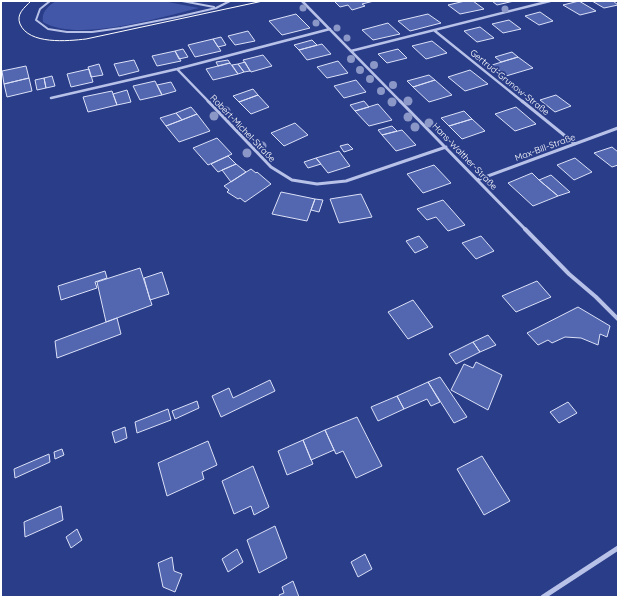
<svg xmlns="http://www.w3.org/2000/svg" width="619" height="598" font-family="Quicksand,sans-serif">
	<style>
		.green { fill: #4257a7 }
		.building { fill: #5366b0; stroke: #dbe1f7 }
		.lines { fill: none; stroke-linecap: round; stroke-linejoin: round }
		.service { stroke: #b8c2e8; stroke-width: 2 }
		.minor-far3 { stroke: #b8c2e8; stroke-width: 2.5 }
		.minor-far2 { stroke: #b8c2e8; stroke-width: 3 }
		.minor-far1 { stroke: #b8c2e8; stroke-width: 4 }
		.minor { stroke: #b8c2e8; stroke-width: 5 }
		.tram { stroke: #fff; stroke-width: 1 }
		.tree { fill: #8b97c6 }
		.labels { text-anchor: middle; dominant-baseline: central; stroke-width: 3.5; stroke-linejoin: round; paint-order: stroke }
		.far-street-label { font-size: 9px; fill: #fff; stroke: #2a3d89 }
	</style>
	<rect width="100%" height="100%" fill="#2a3d89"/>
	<path class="green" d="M56,1H163L199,8C161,17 78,43 43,22C41,12 48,6 56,1Z"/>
	<path class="building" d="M334,1H374L362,4L365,6L352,10L348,5L340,7Z
		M465,1H473L484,9L460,14L448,5Z
		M492,1H514L497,5Z
		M579,1L596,11L580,15L563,5Z
		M592,1H613L618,5L604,8Z
		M540,12L553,21L539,25L525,16Z
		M296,14L310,28L282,35L269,21Z
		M428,14L441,23L410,31L398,21Z
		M509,20L521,29L503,33L492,24Z
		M388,23L400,34L373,40L362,30Z
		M480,27L494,38L477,42L464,31Z
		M248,31L255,41L235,45L228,36Z
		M221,37L226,45L218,47L213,39Z
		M213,39L221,51L195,57L188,45Z
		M312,40L317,45L299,50L294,45Z
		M432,41L447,53L426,59L412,46Z
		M322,44L331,54L307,60L299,50Z
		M183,49L188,57L179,59L175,51Z
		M398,49L407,58L387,63L378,54Z
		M175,51L181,61L157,66L152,56Z
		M512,52L518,57L501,62L495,57Z
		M263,55L272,66L251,72L243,60Z
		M518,57L533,68L506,76L492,65Z
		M134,60L139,71L119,76L114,64Z
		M228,60L230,63L218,66L216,62Z
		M338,61L348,73L327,78L317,67Z
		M245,62L250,71L244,72L238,64Z
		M230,63L238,74L213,80L206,69Z
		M99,64L103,75L91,77L88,67Z
		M238,64L244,72L238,74L232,65Z
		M26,66L29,78L4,84L2,71Z
		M89,69L93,82L71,87L67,74Z
		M470,70L488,84L465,91L448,77Z
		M429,75L435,80L413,87L407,81Z
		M52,76L55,86L46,88L44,78Z
		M29,78L32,91L7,97L4,84Z
		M44,78L46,88L37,90L35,80Z
		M356,80L366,92L344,98L334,86Z
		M435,80L452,95L429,102L413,87Z
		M155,81L162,95L140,100L133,86Z
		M171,82L176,91L162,95L157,85Z
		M253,89L258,95L239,102L233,96Z
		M127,90L131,102L117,105L113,94Z
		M112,91L117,105L88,112L83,97Z
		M258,95L269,107L251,114L239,102Z
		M556,95L571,106L555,112L540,100Z
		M364,101L369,107L355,111L350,105Z
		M378,104L392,120L369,126L355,111Z
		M191,107L197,114L182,120L176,113Z
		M516,107L536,124L515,131L495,114Z
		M464,111L472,119L449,126L441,118Z
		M176,113L182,120L166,126L160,118Z
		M197,114L210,131L179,142L166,126Z
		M472,119L485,131L462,139L449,126Z
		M295,123L308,135L284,146L271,133Z
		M392,126L397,131L382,135L378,130Z
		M402,130L416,145L396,151L382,135Z
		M217,138L232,154L208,165L193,148Z
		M348,144L353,149L344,152L340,146Z
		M612,147L618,152V165L612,167L594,153Z
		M339,151L350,166L328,173L316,158Z
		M228,156L236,164L218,172L211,164Z
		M316,158L321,164L308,168L304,162Z
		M575,158L592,172L574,180L557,165Z
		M236,164L246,172L231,182L222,170Z
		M434,165L451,183L423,193L407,174Z
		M251,169L256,173L257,172L271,184L245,202L240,198L238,199L227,192L229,190L224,186Z
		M532,173L539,180L558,196L533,206L508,183Z
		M551,175L570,192L558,196L539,180Z
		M281,192L315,199L307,221L272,214Z
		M361,194L372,217L339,223L330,199Z
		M315,199L323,200L319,212L311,210Z
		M443,200L465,225L448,231L436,217L427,220L417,209Z
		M419,236L428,247L415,253L406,241Z
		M481,236L494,251L476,259L462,243Z
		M140,268L152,305L106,322L97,282Z
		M105,271L107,278L95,282L97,288L61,300L58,286Z
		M162,272L169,294L150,300L144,278Z
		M537,281L551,297L516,312L502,296Z
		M413,300L433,327L408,339L388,312Z
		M578,307L610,326L607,337L600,334L598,345L581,338L565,337L552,343L548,340L538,345L527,333Z
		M117,318L121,334L57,358L55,341Z
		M488,335L496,345L480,352L473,342Z
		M473,342L480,352L456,364L449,354Z
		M476,362L502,375L488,410L451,390L464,364L473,368Z
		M440,377L467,417L454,423L428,382Z
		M270,380L275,391L221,417L212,396L229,388L233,398Z
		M428,382L440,402L431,406L427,399L404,409L397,396Z
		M397,396L404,409L378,421L371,407Z
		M197,401L199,408L175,419L172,411Z
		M568,402L577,413L559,423L550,412Z
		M168,409L171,420L137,433L135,422Z
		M357,417L382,466L356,478L343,451L336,454L325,430Z
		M125,427L127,438L115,443L112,432Z
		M325,430L334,450L311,460L303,440Z
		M303,440L313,464L287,475L278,451Z
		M208,441L217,465L202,472L204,479L167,496L158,463Z
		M62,449L64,455L55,459L54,452Z
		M49,454L50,462L15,478L14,469Z
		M482,456L510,501L484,515L457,469Z
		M253,466L269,507L254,515L251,506L234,514L222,481Z
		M61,506L63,520L25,537L24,522Z
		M275,526L287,558L259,573L247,540Z
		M77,529L82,540L71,548L66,537Z
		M237,549L243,562L228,572L222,559Z
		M365,554L372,569L358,577L351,562Z
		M172,557L174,571L182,574L175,592L163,587L158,563Z
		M293,581L299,597H280L279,595L284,593L282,587Z"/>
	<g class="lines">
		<path class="service" d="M50,1L40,9L36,20L48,29L67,32H92L121,28L177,17L216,8L230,1
			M182,1L214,7"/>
		<path class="minor-far3" d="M302,1L401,102
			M435,31L523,102
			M351,51L550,1
			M177,69L209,102
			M51,98L177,69L330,29"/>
		<path class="minor-far2" d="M208,101L271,167L292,180L317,184L346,181L446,147
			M400,101L526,230
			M522,101L575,144
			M477,180L618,128"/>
		<path class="minor-far1" d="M525,229L569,274L596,297L618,319"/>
		<path class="minor" d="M543,597L618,548"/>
		<path class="tram" d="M31,1C24,8 16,14 20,24C29,45 68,41 86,39L263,1
			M202,1H243"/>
	</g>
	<g class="tree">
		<circle cx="303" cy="8" r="3.5"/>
		<circle cx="505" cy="9" r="3.5"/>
		<circle cx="316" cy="23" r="3.5"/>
		<circle cx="337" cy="28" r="3.5"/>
		<circle cx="347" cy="38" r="3.5"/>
		<circle cx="351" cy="59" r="4"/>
		<circle cx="374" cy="65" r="4"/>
		<circle cx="360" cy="70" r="4"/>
		<circle cx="370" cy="79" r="4"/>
		<circle cx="393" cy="85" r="4"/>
		<circle cx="381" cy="91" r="4"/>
		<circle cx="408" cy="101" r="4.5"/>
		<circle cx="392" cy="102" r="4.5"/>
		<circle cx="226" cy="111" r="4.5"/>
		<circle cx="214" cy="116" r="4.5"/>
		<circle cx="408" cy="117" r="4.5"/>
		<circle cx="429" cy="123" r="4.5"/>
		<circle cx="415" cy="127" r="4.5"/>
		<circle cx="262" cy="146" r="4.5"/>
		<circle cx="247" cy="153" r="4.5"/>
	</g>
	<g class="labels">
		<g class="far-street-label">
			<text transform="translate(510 82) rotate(39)">Gertrud-Grunow-Straße</text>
			<text transform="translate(243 128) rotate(46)">Robert-Michel-Straße</text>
			<text transform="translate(545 147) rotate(-20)">Max-Bill-Straße</text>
			<text transform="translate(465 156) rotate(46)">Hans-Walther-Straße</text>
		</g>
	</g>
	<rect width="619" height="598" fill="none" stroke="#ffffff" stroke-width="4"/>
</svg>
